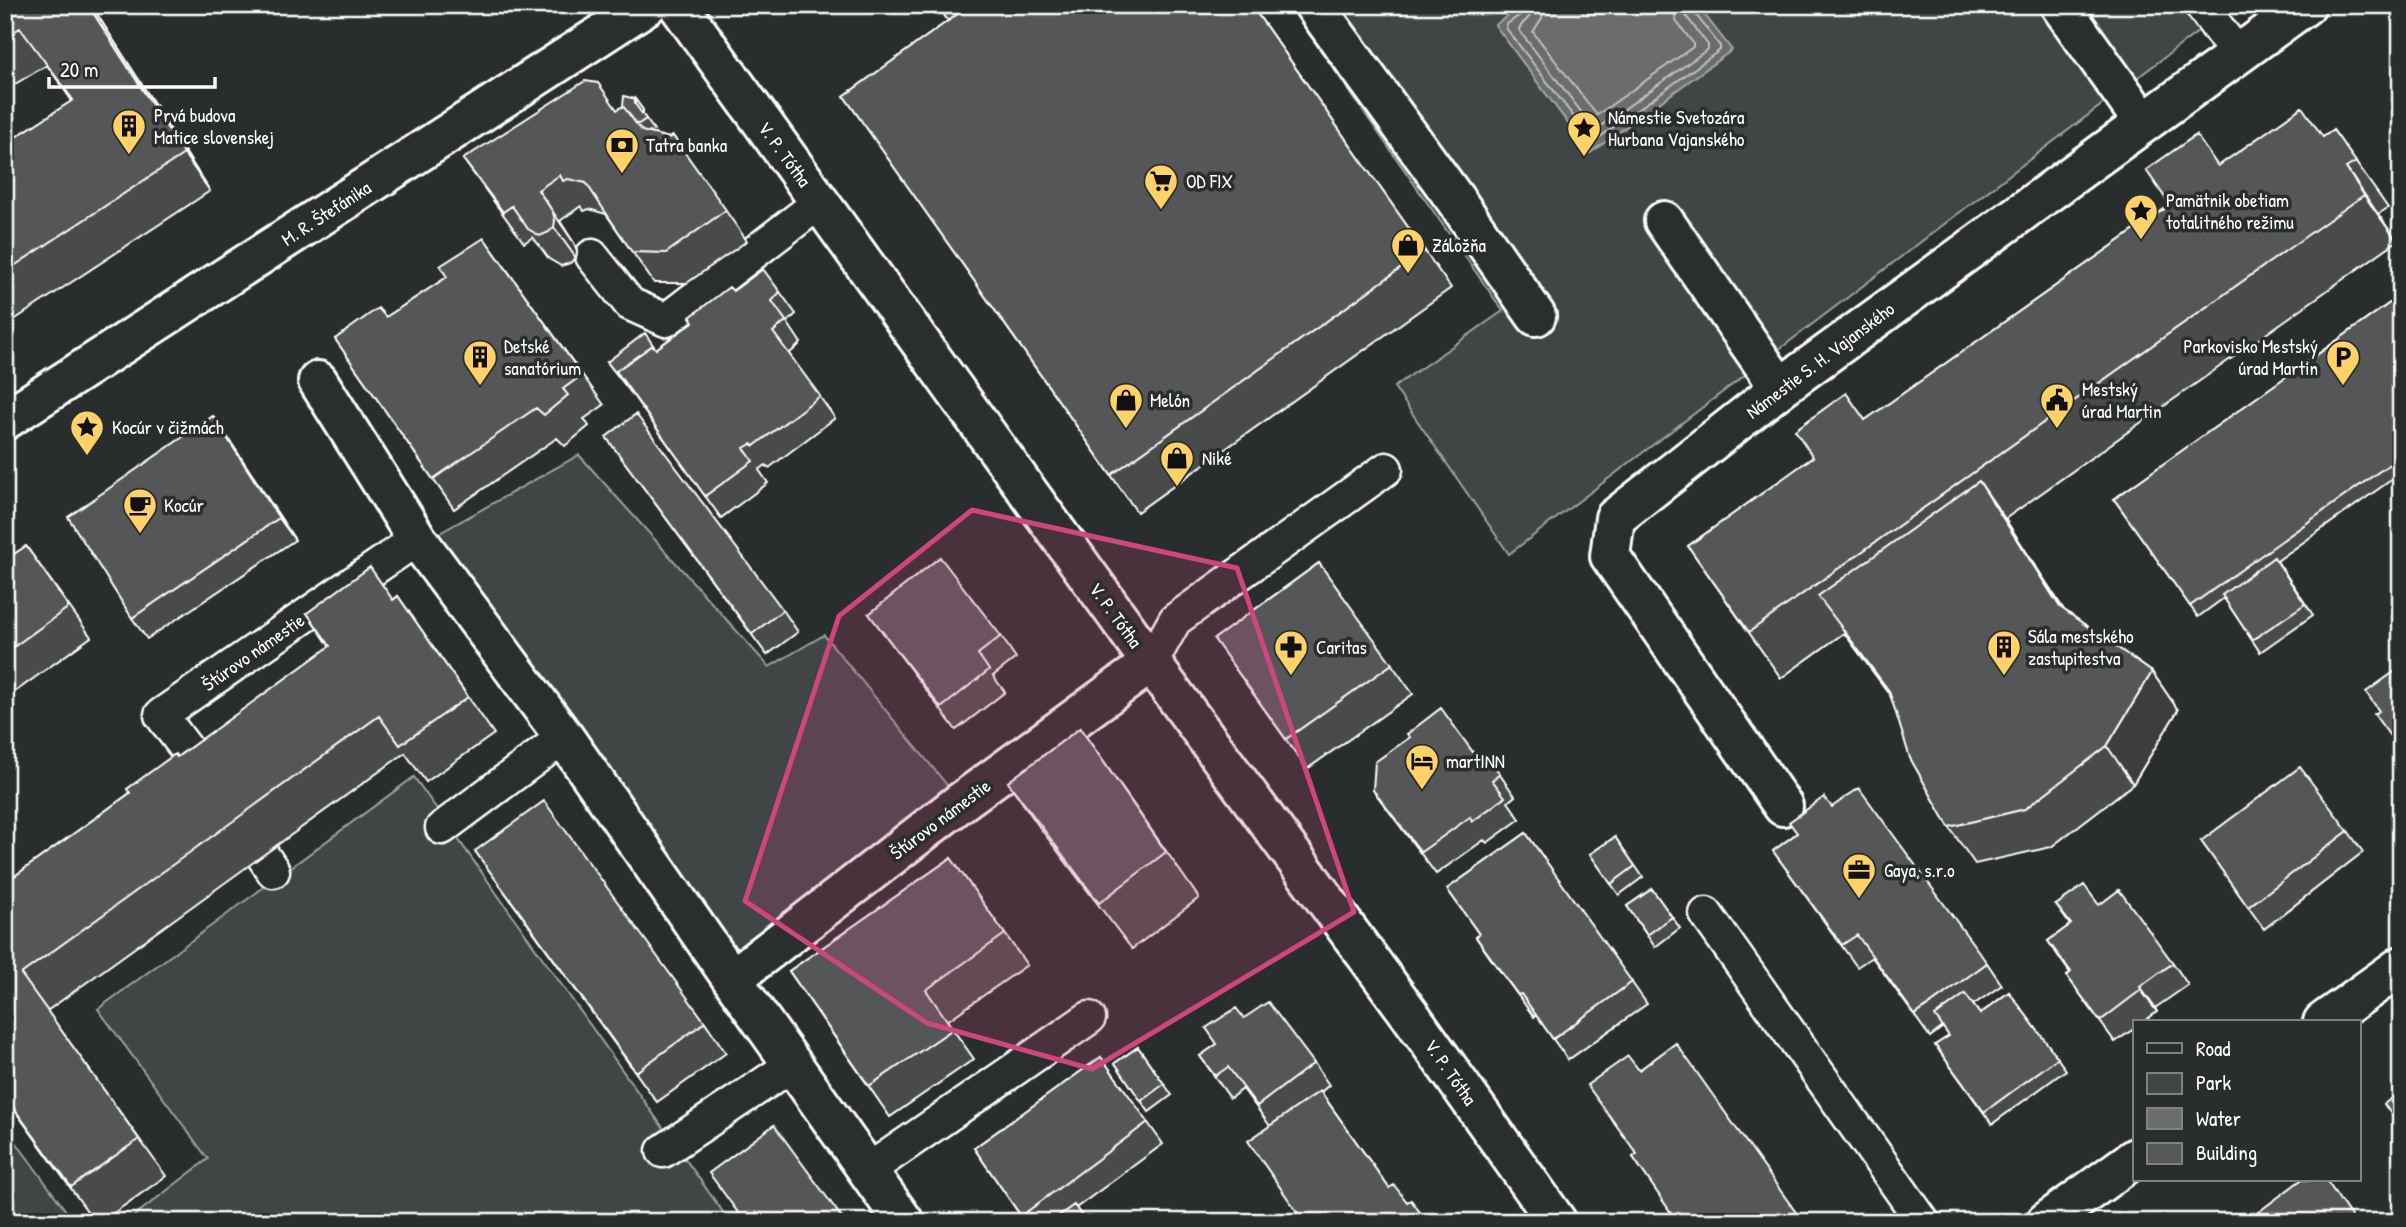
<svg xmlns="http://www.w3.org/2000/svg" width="2406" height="1227" font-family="'Patrick Hand',sans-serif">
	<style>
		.green { fill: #414445; stroke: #a0a2a2; stroke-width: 2 }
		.water { fill: #6a6c6d; stroke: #a6a7a7; stroke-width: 2 }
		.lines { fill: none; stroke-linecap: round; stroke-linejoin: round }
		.shore { stroke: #c3c4c5; stroke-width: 2 }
		.service-casing { stroke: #fff; stroke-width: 37 }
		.pedestrian-casing { stroke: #fff; stroke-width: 44 }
		.minor-casing { stroke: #fff; stroke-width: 44 }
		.primary-casing { stroke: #fff; stroke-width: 44 }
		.service { stroke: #2a2d2e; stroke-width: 32 }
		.pedestrian { stroke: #2a2d2e; stroke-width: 38 }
		.minor { stroke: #2a2d2e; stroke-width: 38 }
		.primary { stroke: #2a2d2e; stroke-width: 38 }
		.wall { fill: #494b4c; stroke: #fff; stroke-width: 2 }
		.shaded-wall { fill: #3c3d3e; stroke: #fff; stroke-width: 2 }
		.building { fill: #555758; stroke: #fff; stroke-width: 2 }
		.marked { fill: #ce467c; fill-opacity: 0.2; stroke: #ce467c; stroke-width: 5; stroke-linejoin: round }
		.labels { text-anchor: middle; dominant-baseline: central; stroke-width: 7; stroke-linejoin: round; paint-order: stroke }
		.poi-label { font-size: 19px; fill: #fff; stroke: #2a2d2e; text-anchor: start }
		.street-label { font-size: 19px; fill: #fff; stroke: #2a2d2e }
	</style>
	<rect width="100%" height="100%" fill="#2a2d2e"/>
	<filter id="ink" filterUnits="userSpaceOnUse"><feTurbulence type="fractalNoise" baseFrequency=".0143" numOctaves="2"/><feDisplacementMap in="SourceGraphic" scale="14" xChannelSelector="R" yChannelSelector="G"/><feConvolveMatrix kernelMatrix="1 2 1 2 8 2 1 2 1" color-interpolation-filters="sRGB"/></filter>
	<g filter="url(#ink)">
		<path class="green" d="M1289,5H2186L2203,28L1509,554L1394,387L1503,311Z
			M579,455L769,667L824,635L961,802L732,979L429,539Z
			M414,777L730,1222H126L208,1159L98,1009Z
			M5,1127L74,1222H5Z"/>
		<path class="water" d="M1522,5H1697L1732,50L1590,153L1495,25Z"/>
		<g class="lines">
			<path class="shore" d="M1525,5L1523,13L1507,24L1506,28L1593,142L1720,50V46L1693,11L1692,5
				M1533,5C1533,21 1521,20 1519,30L1595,130L1708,49V45L1686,16L1683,5
				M1544,5L1542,18L1533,32L1597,115L1693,47V43L1676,21L1673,5"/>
			<g class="service-casing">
				<path id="service" d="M2201,5L2237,54
					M592,256L630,304L666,320L820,202
					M1151,663L1175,620L1386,469
					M213,784L161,715L417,539
					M442,828L564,737
					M263,856L273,871
					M1706,914L1923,1222
					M663,1151L792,1065
					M867,1171L1089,1018"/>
			</g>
			<g class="pedestrian-casing">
				<path id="pedestrian" d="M1314,5L1460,206L1536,316
					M2060,5L2143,122
					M1664,221L1780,388
					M5,420L647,5"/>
			</g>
			<g class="minor-casing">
				<path id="minor" d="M678,5L1151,663L1411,1016L1557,1222
					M318,381L417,539L564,737L732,979L904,1222
					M1783,806L1610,556L1615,518L1780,388L2306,5
					M732,979L961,802L1151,663"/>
			</g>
			<g class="primary-casing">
				<path id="primary" d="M2323,1022L2401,966
					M2046,1222L2135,1158"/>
			</g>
			<use href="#service" class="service"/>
			<use href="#pedestrian" class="pedestrian"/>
			<use href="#minor" class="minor"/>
			<use href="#primary" class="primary"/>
		</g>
		<path class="wall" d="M5,5H91L210,191L5,326V144L72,101L47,65L5,90Z
			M938,5H1251L1451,288L1137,512L844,96L948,21Z
			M635,99L643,110V115L654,130L649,133L669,138L673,136L747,241L687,283H654L606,214L589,209L584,211L581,206L560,221L574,243L577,251L576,258L570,263L561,266L549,259L533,237L524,243L463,159L617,110Z
			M2333,130L2388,208L2378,214L2397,241L2005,519L2064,610L2152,672L2178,710L2133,784L2051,847L1975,864L1949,827L1890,695L1844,633L1781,678L1688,546L2170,205L2218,166L2323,137Z
			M484,238L604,405L584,419L589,426L565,446L557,438L454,509L335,339L386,317L447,277Z
			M733,291L780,292L796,314L787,322L801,343L789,354L835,418L769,468L766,465L759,470L768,483L721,518L631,393L607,362L656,349Z
			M2401,295V473L2277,561L2313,615L2260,652L2224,598L2198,617L2114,499Z
			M606,437L783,610L798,632L767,655Z
			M228,438L295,540L147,639L132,618Z
			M26,546L91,637L5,699V560Z
			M1319,563L1413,694L1307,769L1214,639Z
			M398,596L494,734L426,782L405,753L47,1011L166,1176L101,1222H95L5,1097V883L130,793L177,757L330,647L307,613L393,600Z
			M869,614L1001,636L1016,658L993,676L1005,692L956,730Z
			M1080,728L1199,898L1132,949L1040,828L1008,782Z
			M1490,761L1515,796L1508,802L1520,819L1487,843L1484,840L1436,874L1373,790L1483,766Z
			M1832,807L1987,963L2002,985L1973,1005L1980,1014L2009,992L2066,1070L1992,1124L1935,1045L1949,1036L1943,1027L1930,1037L1872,957L1857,967L1773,851Z
			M2348,831L2363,852L2264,929L2201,841Z
			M1526,833L1647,1004L1568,1060L1536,1015L1534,1017L1491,959L1476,937L1479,934L1447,889Z
			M1615,837L1643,877L1619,895L1590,854Z
			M475,851L705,1022L726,1053L657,1102Z
			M951,858L1027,965L947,1021L974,1059L890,1117L789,971Z
			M1652,889L1680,928L1655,947L1627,906Z
			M2056,905H2099L2173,963L2188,985L2155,1008L2157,1012L2143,1022H2135V1028L2115,1042L2067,976L2070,973L2048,941L2070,925Z
			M1244,1018L1314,1063L1329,1085L1321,1092L1389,1188L1407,1202L1427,1222L1270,1126L1243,1089L1230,1098L1200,1056L1217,1044Z
			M1138,1047L1172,1095L1149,1112L1115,1063Z
			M1101,1057L1163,1144L1076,1208L1086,1222H1025L974,1148Z
			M1639,1070L1797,1214L1802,1222H1678L1633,1157L1636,1155Z"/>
		<path class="shaded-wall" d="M88,5H91L210,191L184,154Z
			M635,99L643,110V116L635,104Z
			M2346,168L2378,214L2397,241L2364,195Z
			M538,190L574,243L577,251L576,258L554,227Z
			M213,416L228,438L295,540L279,518Z
			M1979,481L2005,519L2086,644L2060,607Z
			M2152,672L2178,710L2133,784L2107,746Z
			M2140,987L2155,1008L2157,1012L2141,990Z"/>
		<path class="building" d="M5,5H88L184,154L5,272V144L73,100L20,28L5,37Z
			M938,5H969L948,21Z
			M970,5H1251L1425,251L1111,475L844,96Z
			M585,81L598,83L617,110L623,106L642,131L669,138L673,136L726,210L666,253L632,252L586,183L568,179L563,181L560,175L538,190L553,212L555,221L554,227L549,232L540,236L528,229L512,206L503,212L463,159Z
			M624,96L635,99V104L646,119L637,125L623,106Z
			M2302,107L2323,137L2333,130L2356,162L2346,168L2364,195L1749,632L1688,546L1813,457L1795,430L1846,393L1865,420L2170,205L2146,170L2196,135L2218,166Z
			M484,238L582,375L563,389L568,395L544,415L536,408L433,479L335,339L378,308L386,317L447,277L440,266Z
			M763,269L780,292L772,301L786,321L773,332L820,396L754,446L751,444L744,448L753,461L705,496L616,371L653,345L656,349L693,322L690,317L729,287L733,291Z
			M2401,295V456L2190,606L2114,499Z
			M645,333L653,345L616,371L623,382L607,362Z
			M636,414L783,610L752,634L606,437Z
			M213,416L279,518L132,618L68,517Z
			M1979,481L2060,607L2152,672L2107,746L2025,809L1949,827L1910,758L1889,691L1818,596Z
			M26,546L69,607L5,653V560Z
			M940,557L1001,636L978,654L989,670L941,708L869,614Z
			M2274,557L2305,604L2252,640L2222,595Z
			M1319,563L1392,664L1286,739L1214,639Z
			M370,567L393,600L398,596L468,697L400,745L379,716L21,974L139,1139L71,1187L5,1096V883L130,793L127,789L175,754L177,757L330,646L307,613Z
			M2401,667V751L2374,714L2379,711L2366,692Z
			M1441,708L1483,766L1490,761L1500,774L1492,780L1505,797L1472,822L1470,817L1421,852L1373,790L1375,762L1410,737L1407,734Z
			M1080,728L1166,852L1099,903L1008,782Z
			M2300,767L2348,831L2248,907L2201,841Z
			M1859,788L1987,963L1915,1015L1857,935L1842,945L1773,851L1797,833L1789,822L1824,797L1832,807Z
			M544,801L705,1022L636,1072L475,851Z
			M1526,833L1632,982L1553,1039L1521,994L1518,995L1476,937L1479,934L1447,889Z
			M1615,837L1635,866L1611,884L1590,854Z
			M951,858L1005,934L926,990L953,1029L869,1086L789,971Z
			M2084,885L2099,905L2119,890L2173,963L2140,987L2141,990L2100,1021L2067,976L2071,972L2048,941L2071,924L2056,905Z
			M1652,889L1672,917L1647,935L1627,906Z
			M2009,992L2058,1058L1984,1112L1935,1045L1949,1036L1935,1016L1965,994L1980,1014Z
			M1268,1002L1314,1063L1257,1106L1228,1067L1215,1076L1200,1056L1217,1044L1206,1028L1236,1008L1244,1018Z
			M1676,1043L1797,1214L1785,1222H1684L1678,1214L1674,1217L1633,1157L1637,1154L1587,1085L1628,1056L1639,1070Z
			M1138,1047L1164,1084L1141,1101L1115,1063Z
			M1101,1057L1148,1122L1021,1216L974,1148Z
			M1320,1091L1389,1188L1394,1185L1407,1202L1411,1200L1427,1222H1304L1248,1141Z
			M2401,1092V1128L2384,1104Z
			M774,1125L845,1222H745L709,1173Z
			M2301,1180H2326L2355,1222H2245Z
			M1074,1205L1086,1222H1050Z"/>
	</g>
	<path class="marked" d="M972,510L1237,568L1354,912L1092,1069L927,1023L745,901L839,616Z"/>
	<defs>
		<g id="building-pin" transform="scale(1.75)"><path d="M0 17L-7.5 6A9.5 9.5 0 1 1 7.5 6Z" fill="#ffd166" stroke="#2a2d2e"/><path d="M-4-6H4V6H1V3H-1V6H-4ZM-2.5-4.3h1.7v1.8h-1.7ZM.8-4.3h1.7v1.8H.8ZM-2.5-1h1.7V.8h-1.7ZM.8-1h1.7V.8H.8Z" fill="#111"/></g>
		<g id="sight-pin" transform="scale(1.75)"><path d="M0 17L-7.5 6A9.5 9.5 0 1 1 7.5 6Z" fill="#ffd166" stroke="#2a2d2e"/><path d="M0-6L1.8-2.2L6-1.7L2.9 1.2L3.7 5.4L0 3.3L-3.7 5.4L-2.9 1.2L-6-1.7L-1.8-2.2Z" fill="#111"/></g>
		<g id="bank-pin" transform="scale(1.75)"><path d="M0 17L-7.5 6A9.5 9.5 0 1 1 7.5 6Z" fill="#ffd166" stroke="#2a2d2e"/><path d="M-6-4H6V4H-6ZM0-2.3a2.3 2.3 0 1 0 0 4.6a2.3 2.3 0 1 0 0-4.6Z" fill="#111"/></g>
		<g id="supermarket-pin" transform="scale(1.75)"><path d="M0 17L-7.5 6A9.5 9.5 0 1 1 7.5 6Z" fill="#ffd166" stroke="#2a2d2e"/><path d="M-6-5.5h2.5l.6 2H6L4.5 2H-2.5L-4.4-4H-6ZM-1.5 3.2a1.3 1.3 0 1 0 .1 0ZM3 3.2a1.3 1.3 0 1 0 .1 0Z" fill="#111"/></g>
		<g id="shop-pin" transform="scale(1.75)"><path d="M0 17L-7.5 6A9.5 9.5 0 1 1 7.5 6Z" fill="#ffd166" stroke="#2a2d2e"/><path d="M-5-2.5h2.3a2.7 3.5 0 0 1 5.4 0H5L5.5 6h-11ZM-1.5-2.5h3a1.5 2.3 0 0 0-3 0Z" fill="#111"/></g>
		<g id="parking-pin" transform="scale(1.75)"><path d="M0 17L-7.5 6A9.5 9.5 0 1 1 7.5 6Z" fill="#ffd166" stroke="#2a2d2e"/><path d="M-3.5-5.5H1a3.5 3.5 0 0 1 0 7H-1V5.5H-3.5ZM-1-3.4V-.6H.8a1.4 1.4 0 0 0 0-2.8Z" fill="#111"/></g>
		<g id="civic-pin" transform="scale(1.75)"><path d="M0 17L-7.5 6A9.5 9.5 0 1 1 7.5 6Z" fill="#ffd166" stroke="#2a2d2e"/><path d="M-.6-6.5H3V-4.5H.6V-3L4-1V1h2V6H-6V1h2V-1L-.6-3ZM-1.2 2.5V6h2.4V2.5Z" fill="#111"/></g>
		<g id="cafe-pin" transform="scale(1.75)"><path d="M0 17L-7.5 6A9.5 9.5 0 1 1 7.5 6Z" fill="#ffd166" stroke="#2a2d2e"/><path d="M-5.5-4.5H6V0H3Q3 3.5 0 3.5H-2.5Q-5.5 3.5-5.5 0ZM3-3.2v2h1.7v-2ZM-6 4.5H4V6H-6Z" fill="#111"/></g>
		<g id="pharmacy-pin" transform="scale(1.75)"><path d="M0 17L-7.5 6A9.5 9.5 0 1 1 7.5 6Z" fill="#ffd166" stroke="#2a2d2e"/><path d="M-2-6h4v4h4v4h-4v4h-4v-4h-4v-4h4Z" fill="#111"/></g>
		<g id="hotel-pin" transform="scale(1.75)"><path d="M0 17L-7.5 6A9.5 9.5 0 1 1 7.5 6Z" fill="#ffd166" stroke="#2a2d2e"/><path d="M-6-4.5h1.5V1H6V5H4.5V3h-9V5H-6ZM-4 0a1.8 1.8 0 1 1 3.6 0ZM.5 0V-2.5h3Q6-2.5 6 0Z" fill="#111"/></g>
		<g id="office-pin" transform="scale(1.75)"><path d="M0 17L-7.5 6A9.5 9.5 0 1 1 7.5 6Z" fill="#ffd166" stroke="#2a2d2e"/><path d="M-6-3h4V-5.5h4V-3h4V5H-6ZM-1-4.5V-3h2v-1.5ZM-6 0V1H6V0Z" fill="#111"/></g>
	</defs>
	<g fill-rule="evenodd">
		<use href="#building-pin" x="129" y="126"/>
		<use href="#sight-pin" x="1584" y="128"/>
		<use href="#bank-pin" x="622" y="145"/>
		<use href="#supermarket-pin" x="1161" y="181"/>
		<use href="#sight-pin" x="2141" y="211"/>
		<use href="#shop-pin" x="1408" y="245"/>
		<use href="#building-pin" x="480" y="357"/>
		<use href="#parking-pin" x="2343" y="357"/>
		<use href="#shop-pin" x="1126" y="400"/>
		<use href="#civic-pin" x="2057" y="400"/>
		<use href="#sight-pin" x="87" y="427"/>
		<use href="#shop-pin" x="1177" y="458"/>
		<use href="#cafe-pin" x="140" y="505"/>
		<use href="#pharmacy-pin" x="1291" y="647"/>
		<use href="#building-pin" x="2004" y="647"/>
		<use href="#hotel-pin" x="1422" y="761"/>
		<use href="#office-pin" x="1859" y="870"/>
	</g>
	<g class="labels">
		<g class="poi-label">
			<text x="154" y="115">Prvá budova<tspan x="154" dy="22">Matice slovenskej</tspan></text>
			<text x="1608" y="117">Námestie Svetozára<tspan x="1608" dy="22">Hurbana Vajanského</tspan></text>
			<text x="646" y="145">Tatra banka</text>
			<text x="1186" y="181">OD FIX</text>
			<text x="2166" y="200">Pamätnik obetiam<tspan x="2166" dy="22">totalitného režimu</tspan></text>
			<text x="1432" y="245">Záložňa</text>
			<text x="504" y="346">Detské<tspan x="504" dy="22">sanatórium</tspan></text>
			<text x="2318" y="346" text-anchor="end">Parkovisko Mestský<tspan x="2318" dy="22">úrad Martin</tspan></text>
			<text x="2082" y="389">Mestský<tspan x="2082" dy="22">úrad Martin</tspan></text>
			<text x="1150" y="400">Melón</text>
			<text x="112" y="427">Kocúr v čižmách</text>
			<text x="1202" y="458">Niké</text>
			<text x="164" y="505">Kocúr</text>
			<text x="2028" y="636">Sála mestského<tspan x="2028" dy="22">zastupitestva</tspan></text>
			<text x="1316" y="647">Caritas</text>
			<text x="1446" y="761">martINN</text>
			<text x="1884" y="870">Gaya, s.r.o</text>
		</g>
		<g class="street-label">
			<text transform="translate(785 154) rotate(54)">V. P. Tótha</text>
			<text transform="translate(326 213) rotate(-33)">M. R. Štefánika</text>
			<text transform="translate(1820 360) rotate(-37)">Námestie S. H. Vajanského</text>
			<text transform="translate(1116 615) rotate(54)">V. P. Tótha</text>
			<text transform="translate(253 652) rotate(-35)">Štúrovo námestie</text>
			<text transform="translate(940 819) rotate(-37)">Štúrovo námestie</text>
			<text transform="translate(1451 1072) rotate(55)">V. P. Tótha</text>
		</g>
	</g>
	<rect width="2406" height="1227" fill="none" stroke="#2a2d2e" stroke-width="28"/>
	<rect x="14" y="14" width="2378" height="1199" fill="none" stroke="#fff" stroke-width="2.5" filter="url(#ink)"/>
	<rect x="2133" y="1020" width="228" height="161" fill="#2a2d2e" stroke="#7f8182" stroke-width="2"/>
	<rect x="2147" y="1043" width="35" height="10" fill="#2a2d2e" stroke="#7f8182" stroke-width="2"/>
	<text x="2196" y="1056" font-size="21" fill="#ffffff">Road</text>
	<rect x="2147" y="1073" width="35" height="21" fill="#414445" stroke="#7f8182" stroke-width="2"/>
	<text x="2196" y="1090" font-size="21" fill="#ffffff">Park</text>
	<rect x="2147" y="1108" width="35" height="21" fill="#6a6c6d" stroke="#7f8182" stroke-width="2"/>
	<text x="2196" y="1126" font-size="21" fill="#ffffff">Water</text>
	<rect x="2147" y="1143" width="35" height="21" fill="#555758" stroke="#7f8182" stroke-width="2"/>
	<text x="2196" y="1160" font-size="21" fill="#ffffff">Building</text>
	<path d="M49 77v10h166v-10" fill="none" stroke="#ffffff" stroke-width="3.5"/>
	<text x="60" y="77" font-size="21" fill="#ffffff" stroke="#2a2d2e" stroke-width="5" paint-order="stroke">20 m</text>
</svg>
